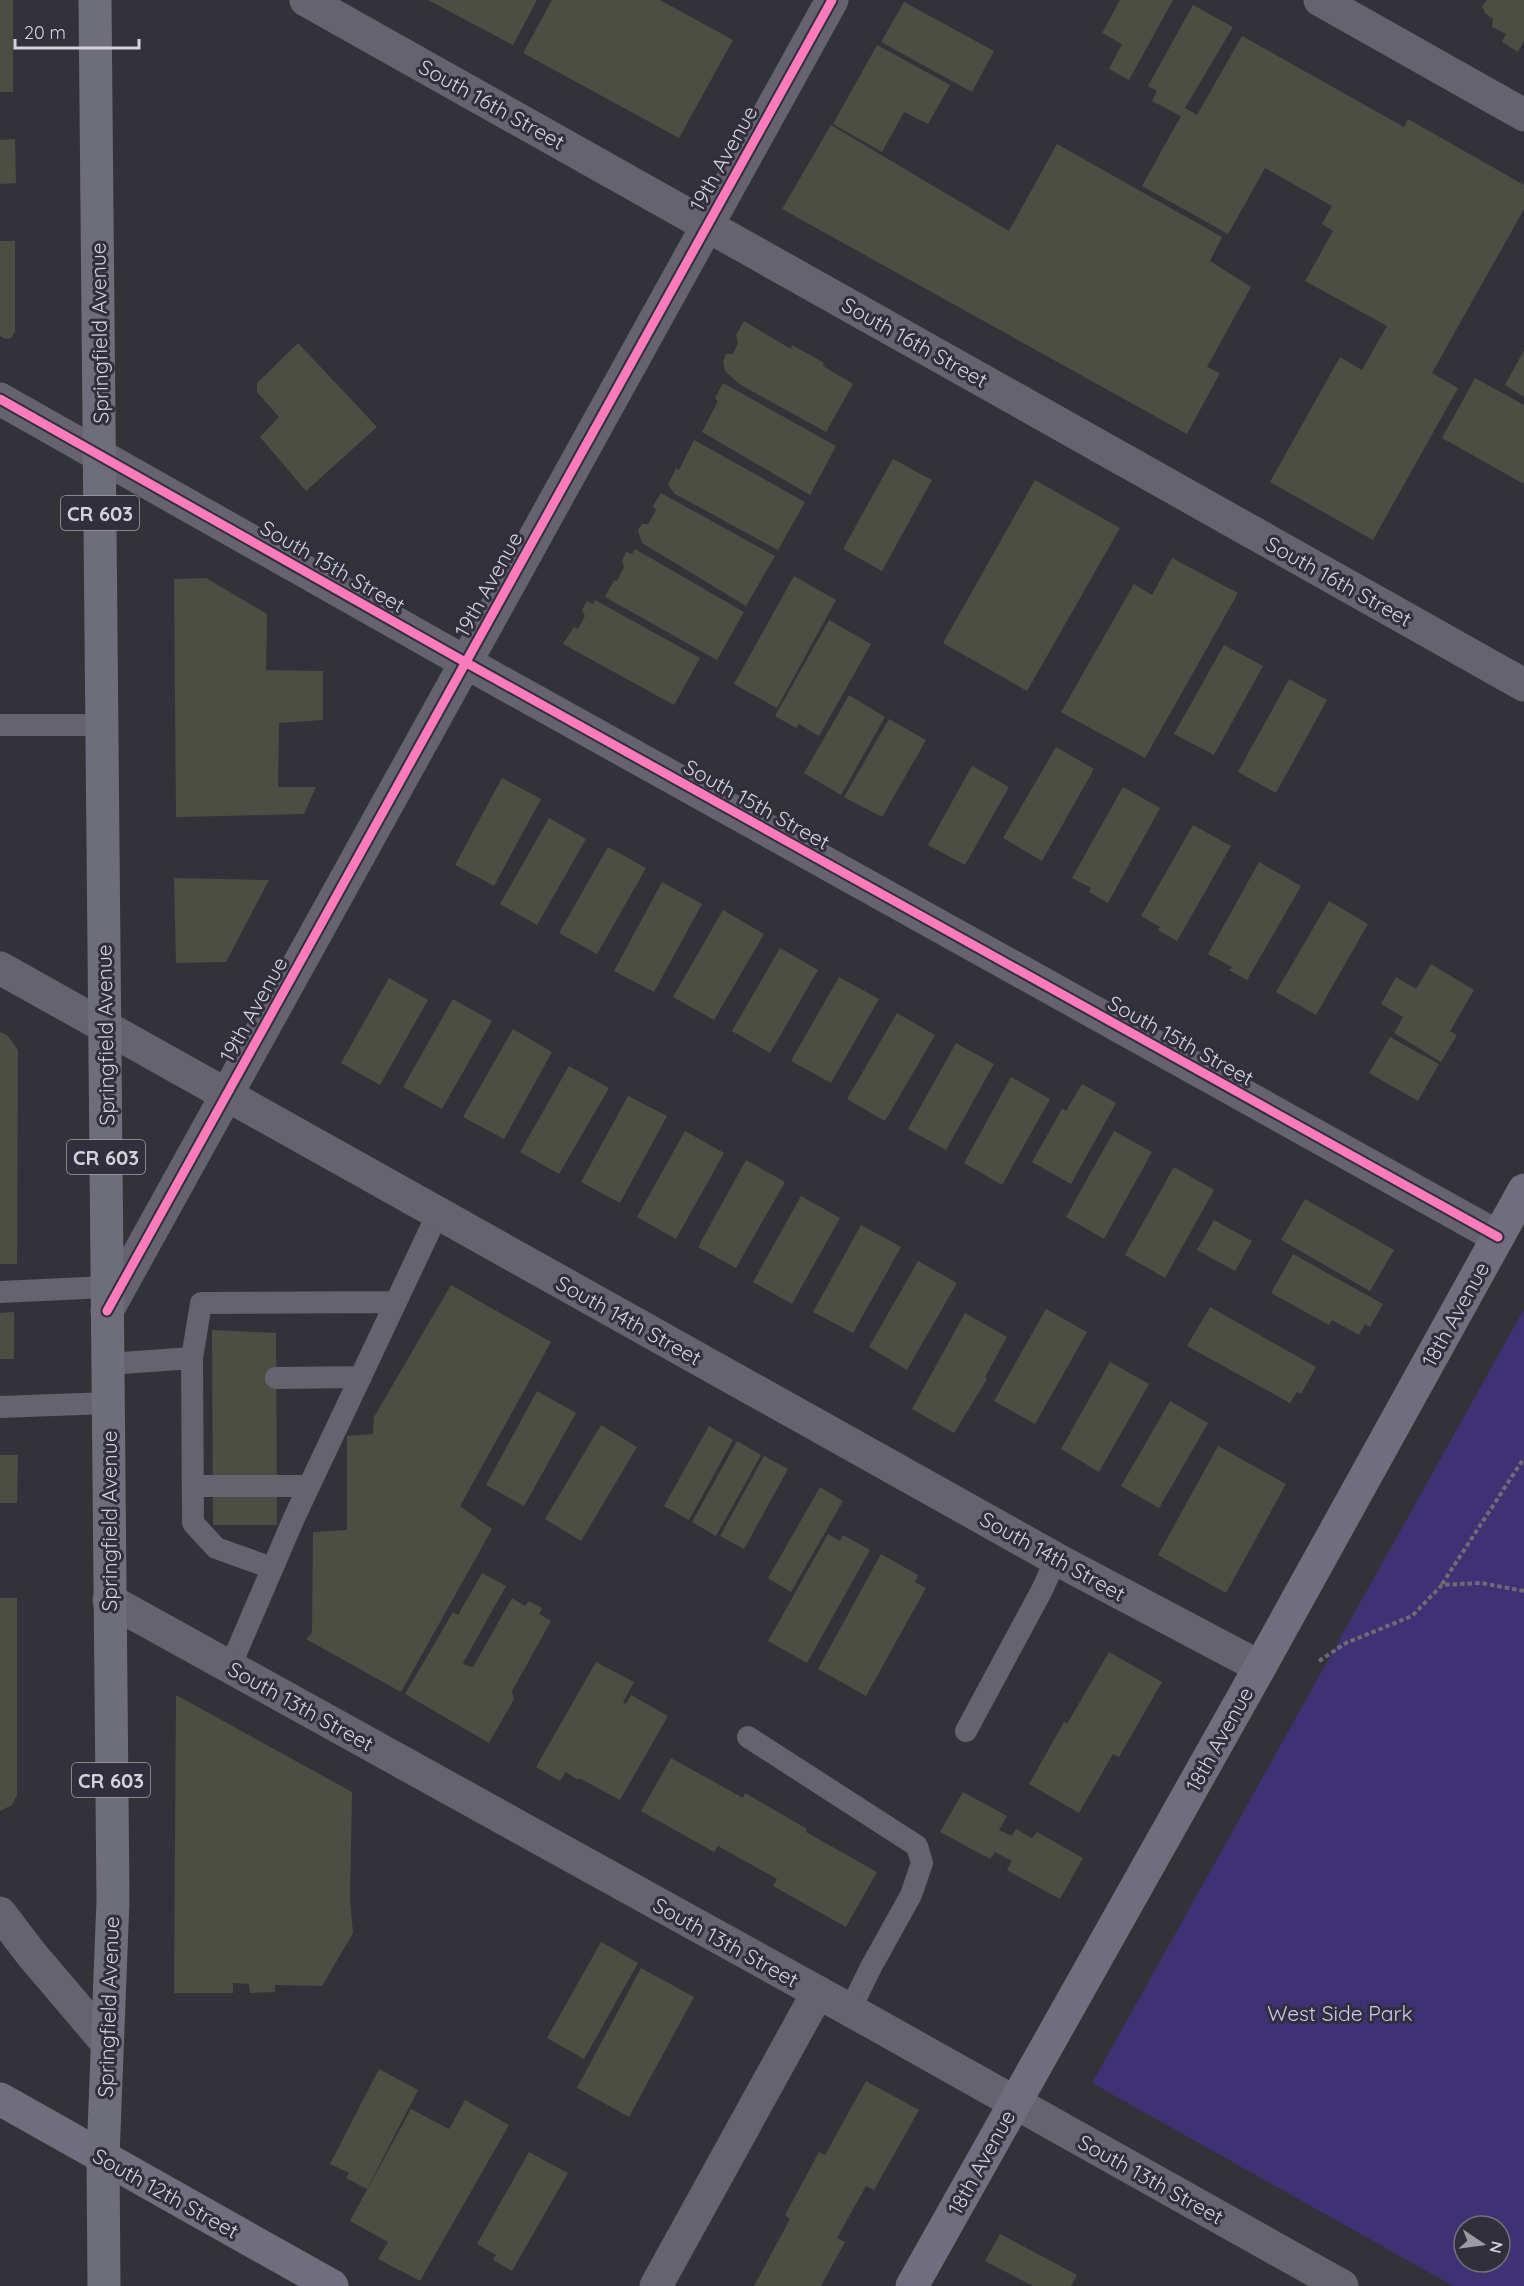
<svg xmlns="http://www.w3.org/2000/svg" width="1524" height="2286" font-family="Quicksand,sans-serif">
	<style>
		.green { fill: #403074; fill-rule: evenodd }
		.building { fill: #4c4e44 }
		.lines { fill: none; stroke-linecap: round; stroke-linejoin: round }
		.path { stroke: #6d6c74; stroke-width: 4; stroke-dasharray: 4.5 3; stroke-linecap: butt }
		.lane { stroke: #64636e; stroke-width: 22 }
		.street { stroke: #64636e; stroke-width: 33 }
		.secondary { stroke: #706e7c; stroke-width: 33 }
		.primary { stroke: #6e6d7a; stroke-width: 33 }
		.cycleway-casing { stroke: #312f3b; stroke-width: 13 }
		.cycleway { stroke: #fd7abc; stroke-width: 9 }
		.labels { text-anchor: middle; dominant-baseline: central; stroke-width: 6; stroke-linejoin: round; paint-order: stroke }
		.shield { fill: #312f3b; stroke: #a2a2aa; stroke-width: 1.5 }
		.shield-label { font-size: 20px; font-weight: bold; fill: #d3d3da }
		.street-label { font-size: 21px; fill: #d3d3da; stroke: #312f3b }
		.park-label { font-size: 21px; fill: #cdc9f6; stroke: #312f3b }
	</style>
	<rect width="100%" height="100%" fill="#333238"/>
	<path class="green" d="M1524,1309V2286H1453L1092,2083ZM1464,2226H1500V2262H1464Z"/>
	<path class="building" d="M0,0H13V92H0Z
		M428,0H537L513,45Z
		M552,0H660L733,40L679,138L523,53Z
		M1120,0H1173L1129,80L1109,69L1122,44L1102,33Z
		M1487,0H1524V40L1518,52L1502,42L1506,34L1492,27L1493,19L1485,13L1482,6Z
		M904,2L994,51L972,92L881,42Z
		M1193,5L1233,27L1185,108L1197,115L1242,36L1404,127L1408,119L1524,185V209L1432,373L1458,388L1373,540L1270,482L1340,357L1362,370L1387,326L1305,281L1333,231L1322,224L1332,206L1265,168L1228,234L1142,186L1181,116L1152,101L1157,91L1148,86Z
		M877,45L950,85L928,124L904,112L882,152L833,124Z
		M831,125L1009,231L1057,144L1222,237L1210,261L1251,287L1207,367L1220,373L1187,434L782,209Z
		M15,139L16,183L0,184V140Z
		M0,241H15V332L11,338L6,339L0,336Z
		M744,321L791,349L792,345L824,363L823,366L853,384L826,432L739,384L725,371L723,361L726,354H733L738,343L736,335Z
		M298,343L377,427L306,491L260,437L279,417L257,392V383Z
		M1524,350V397L1505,385Z
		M1475,378L1524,405V484L1442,438Z
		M723,383L836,446L810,495L702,432L718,401L715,398Z
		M694,440L805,502L778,550L675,494L668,485L676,468L679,470Z
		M893,459L932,480L882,571L843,549Z
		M1035,480L1120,528L1027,691L943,643Z
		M661,493L775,556L746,606L642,543L638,530L642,524H648L656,510L653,506Z
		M635,549L744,612L717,660L605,597L614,580L617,581L624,567L622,561L626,552L632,554Z
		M1172,558L1238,593L1145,758L1061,712L1134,584L1152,595Z
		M794,576L836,600L777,708L734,684Z
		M206,578L267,614L266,670L323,671V720L279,723L278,787H316L304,814L176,817L174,579Z
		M595,600L700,658L674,705L563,644L574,627L578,629L585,616L582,610L587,601L593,604Z
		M829,620L871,644L819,736L799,724L796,728L775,716Z
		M1224,645L1263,666L1214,755L1174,734Z
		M1289,679L1327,700L1276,793L1238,772Z
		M849,695L885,717L841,795L804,773Z
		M889,719L926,740L882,817L844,797Z
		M1056,747L1094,769L1042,861L1003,838Z
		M972,766L1009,787L965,865L928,845Z
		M502,778L541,799L494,886L455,865Z
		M1123,787L1160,808L1108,903L1089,892L1091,888L1072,878Z
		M549,818L586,839L537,925L500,904Z
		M1193,825L1231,846L1177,941L1158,930L1160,927L1141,916Z
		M608,847L646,868L597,954L559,933Z
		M1259,862L1301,886L1247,980L1229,970L1232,967L1208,954Z
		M174,878L269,880L226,962L176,963Z
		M662,882L702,904L654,992L614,971Z
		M1329,901L1368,924L1316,1015L1276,992Z
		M723,910L764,934L714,1020L673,997Z
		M780,948L818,970L770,1053L732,1031Z
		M1431,964L1474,990L1450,1031L1457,1035L1441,1062L1394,1033L1403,1017L1381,1004L1396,977L1416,989Z
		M839,977L879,999L831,1083L791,1061Z
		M389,978L428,1000L380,1085L341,1063Z
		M453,999L492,1021L442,1109L403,1087Z
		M897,1013L935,1035L885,1121L847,1099Z
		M513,1029L552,1052L504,1139L463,1117Z
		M0,1032L7,1035L18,1050L17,1264H0Z
		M1390,1037L1439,1064L1418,1101L1369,1073Z
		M956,1043L994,1064L946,1150L908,1129Z
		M569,1066L609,1088L559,1174L520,1152Z
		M1011,1077L1050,1099L1002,1185L964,1163Z
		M1082,1084L1116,1103L1071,1184L1032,1162L1062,1109L1066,1111Z
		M628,1096L667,1116L620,1203L581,1182Z
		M685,1131L724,1153L676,1239L637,1217Z
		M1114,1131L1152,1152L1104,1239L1066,1217Z
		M746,1160L785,1182L736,1268L698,1247Z
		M1174,1167L1214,1190L1165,1278L1125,1255Z
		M801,1196L840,1218L792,1304L753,1282Z
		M1305,1199L1394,1250L1370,1291L1281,1240Z
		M1214,1220L1252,1241L1235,1271L1197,1250Z
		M861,1225L901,1247L853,1333L813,1312Z
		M1293,1254L1383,1304L1370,1327L1365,1324L1359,1335L1332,1320L1329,1325L1271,1293Z
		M918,1261L957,1283L907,1370L869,1347Z
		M451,1285L551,1342L460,1506L492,1529L401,1692L306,1639L312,1633L313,1532L347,1530V1436L373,1434L374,1417Z
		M1210,1307L1316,1367L1301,1394L1297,1392L1290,1403L1187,1346Z
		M1046,1309L1087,1332L1035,1424L994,1401Z
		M14,1312V1359H0V1313Z
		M965,1313L1007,1337L985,1377L987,1379L954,1433L912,1409Z
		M212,1330L276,1333L277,1525H213Z
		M1110,1362L1149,1384L1099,1472L1061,1449Z
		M537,1391L576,1413L524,1506L486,1485Z
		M1170,1401L1208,1423L1159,1508L1121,1486Z
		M601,1425L637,1447L581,1541L545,1519Z
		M709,1426L733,1440L689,1520L664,1506Z
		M737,1441L761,1455L716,1536L692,1522Z
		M1218,1446L1286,1484L1226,1593L1158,1555Z
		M0,1455H18L17,1503H0Z
		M764,1456L788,1469L744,1549L720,1536Z
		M820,1487L843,1501L791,1592L768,1578Z
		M828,1534L840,1541L843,1535L870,1550L807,1663L768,1641Z
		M881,1554L918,1575L915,1582L926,1588L866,1696L818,1669Z
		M482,1573L506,1586L463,1663L465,1665L473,1667L512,1598L525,1606L529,1601L542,1608L539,1614L551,1621L512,1691L514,1699L489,1743L405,1694L453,1612L458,1615Z
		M0,1598H17V1795L12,1805L0,1811Z
		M1109,1652L1162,1682L1119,1757L1113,1754L1079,1813L1029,1784L1064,1722L1067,1724Z
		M596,1662L634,1682L623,1702L626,1704L631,1695L668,1716L620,1800L579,1778L578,1780L566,1772L560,1781L536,1767Z
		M176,1695L352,1792L350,1899L353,1933L322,1986L275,1985V1992L250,1993L249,1984L233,1983V1993H174Z
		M671,1758L743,1798L745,1793L807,1829L806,1832L877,1872L846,1927L773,1886L777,1879L718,1846L714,1852L641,1811Z
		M963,1792L1007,1816L999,1830L1012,1836L1016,1829L1032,1838L1037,1832L1083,1858L1060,1899L1007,1870L1012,1861L995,1852L990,1859L940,1832Z
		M601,1942L638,1963L584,2059L547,2038Z
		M641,1968L694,1997L629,2117L577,2088Z
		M379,2069L418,2090L367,2189L346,2178L349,2173L330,2164Z
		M866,2081L919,2110L874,2190L866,2186L837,2238L845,2242L821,2286H754L790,2219L785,2215L819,2152L825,2155Z
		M465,2100L509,2125L420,2281L378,2259L388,2242L350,2221L411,2109L449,2129Z
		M529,2152L568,2173L512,2271L493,2260L496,2255L477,2244Z
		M1000,2234L1077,2275L1071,2286H1033L985,2261Z"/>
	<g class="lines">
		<path class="path" d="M1442,1584L1524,1458
			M1319,1661L1346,1643L1412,1616L1442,1585L1481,1583L1524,1591"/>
		<path class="lane" d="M0,725H102
			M0,1292L107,1287
			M192,1358L193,1523L216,1548L272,1568
			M108,1364L192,1358L201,1303L396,1302
			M276,1378L361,1377
			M0,1407L108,1403
			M193,1486H309
			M230,1667L294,1518L438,1213
			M966,1731L1042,1590L1056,1559
			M748,1737L917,1846L922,1863L911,1895L871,1967L850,2010"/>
		<path class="street" d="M306,0L1524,685
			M1320,0L1524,115
			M0,399L465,662L1498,1237
			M0,968L1056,1559L1260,1667
			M107,1311L832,0
			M109,1600L850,2010L1342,2286
			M0,1913L32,1955L106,2042
			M656,2286L818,1992"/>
		<path class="secondary" d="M0,2099L332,2286
			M912,2286L1260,1667L1524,1190"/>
		<path class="primary" d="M95,0L113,1900L103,2157L104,2286"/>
		<g class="cycleway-casing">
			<path id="cycleway" d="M0,399L465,662L1498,1237
				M107,1311L832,0"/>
		</g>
		<use href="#cycleway" class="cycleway"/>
	</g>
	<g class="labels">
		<g class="shield">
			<rect x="61" y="496" width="78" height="34" rx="4.5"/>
			<rect x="67" y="1140" width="78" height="34" rx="4.5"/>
			<rect x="72" y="1763" width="78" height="34" rx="4.5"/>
		</g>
		<g class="shield-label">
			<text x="100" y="513">CR 603</text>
			<text x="106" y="1157">CR 603</text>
			<text x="111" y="1780">CR 603</text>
		</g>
		<g class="street-label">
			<text transform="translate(492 104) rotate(29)">South 16th Street</text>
			<text transform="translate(723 158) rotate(-61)">19th Avenue</text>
			<text transform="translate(99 333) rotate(-91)">Springfield Avenue</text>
			<text transform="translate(915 342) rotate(29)">South 16th Street</text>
			<text transform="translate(333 566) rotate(30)">South 15th Street</text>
			<text transform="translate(1339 581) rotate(29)">South 16th Street</text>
			<text transform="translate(488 584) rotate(-61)">19th Avenue</text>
			<text transform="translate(757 804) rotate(29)">South 15th Street</text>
			<text transform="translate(253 1009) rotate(-61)">19th Avenue</text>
			<text transform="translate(105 1035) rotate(-91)">Springfield Avenue</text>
			<text transform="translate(1181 1040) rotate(29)">South 15th Street</text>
			<text transform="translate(1455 1314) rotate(-61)">18th Avenue</text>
			<text transform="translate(629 1320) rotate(29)">South 14th Street</text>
			<text transform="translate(109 1521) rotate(-90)">Springfield Avenue</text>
			<text transform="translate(1053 1556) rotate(29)">South 14th Street</text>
			<text transform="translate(301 1706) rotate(29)">South 13th Street</text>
			<text transform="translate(1219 1739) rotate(-61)">18th Avenue</text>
			<text transform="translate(726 1942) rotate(29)">South 13th Street</text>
			<text transform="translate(108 2007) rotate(-88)">Springfield Avenue</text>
			<text transform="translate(981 2162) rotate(-61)">18th Avenue</text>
			<text transform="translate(1151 2179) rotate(29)">South 13th Street</text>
			<text transform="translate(166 2193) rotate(29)">South 12th Street</text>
		</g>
		<g class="park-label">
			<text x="1340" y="2013">West Side Park</text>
		</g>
	</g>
	<g transform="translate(1482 2244) rotate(103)"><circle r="28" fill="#312f3b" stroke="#72717b" stroke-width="1.5"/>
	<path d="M0-4.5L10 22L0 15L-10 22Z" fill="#9b9ba1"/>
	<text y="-9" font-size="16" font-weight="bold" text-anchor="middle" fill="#d3d3da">N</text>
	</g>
	<path d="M15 39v9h124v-9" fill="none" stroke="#d3d3da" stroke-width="3"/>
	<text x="24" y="39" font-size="18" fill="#d3d3da" stroke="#312f3b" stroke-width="4.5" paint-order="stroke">20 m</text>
</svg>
